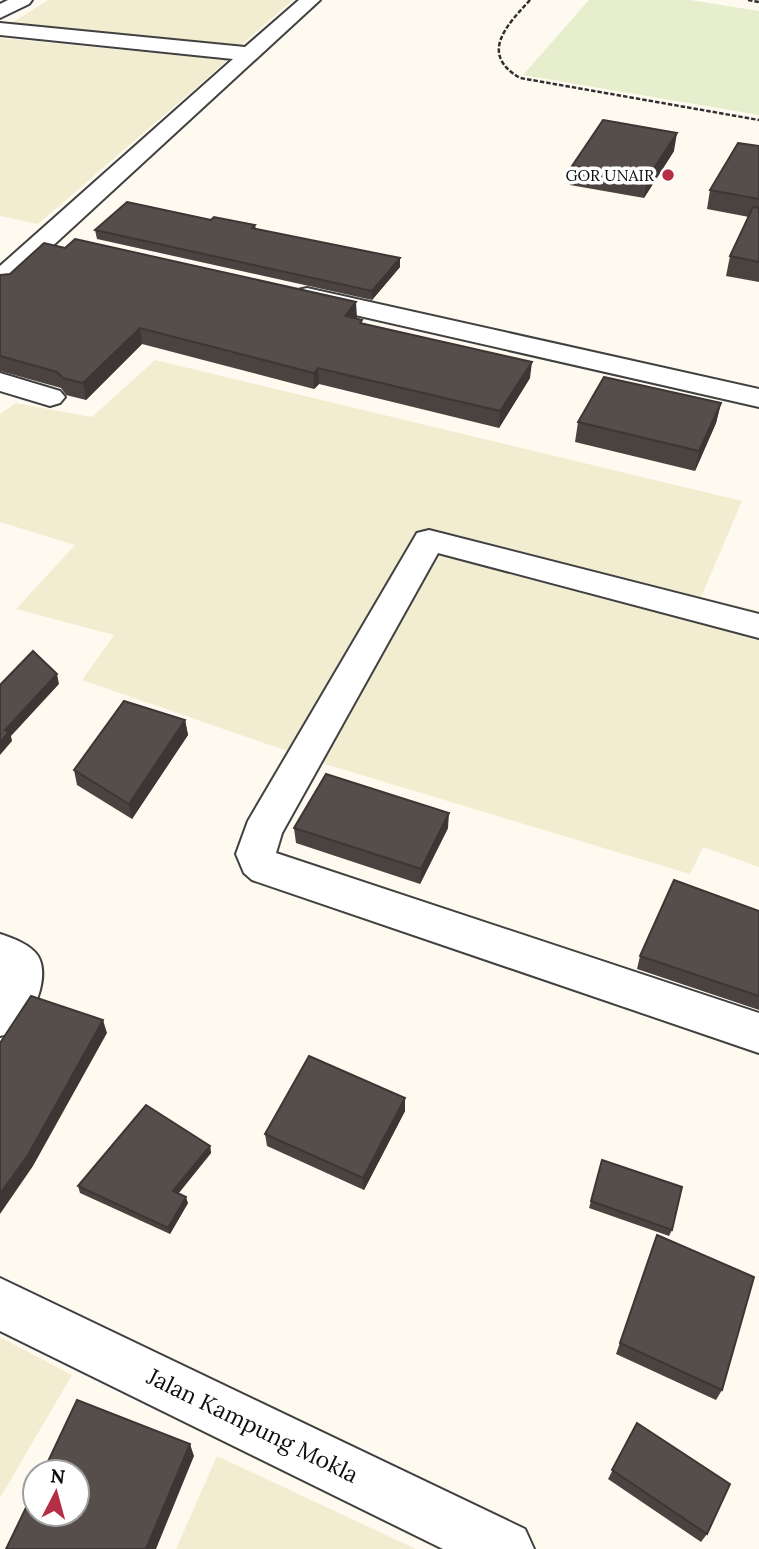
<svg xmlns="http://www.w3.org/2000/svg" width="759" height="1549" font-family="Lora,serif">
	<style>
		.farmland { fill: #f2ecd1 }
		.pitch { fill: #e6eecd }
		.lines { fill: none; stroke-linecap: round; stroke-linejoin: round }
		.minor-casing { stroke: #414141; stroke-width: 4 }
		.path { stroke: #303030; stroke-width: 2.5; stroke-dasharray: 4.5 2; stroke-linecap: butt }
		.minor { fill: #fff; fill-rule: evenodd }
		.wall { fill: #4a4340 }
		.shaded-wall { fill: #3c3734 }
		.building { fill: #564e4b; stroke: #3c3734; stroke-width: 2 }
		.poi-dot { fill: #b42f45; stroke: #fff; stroke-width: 2.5 }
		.labels { text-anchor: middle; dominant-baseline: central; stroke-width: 7; stroke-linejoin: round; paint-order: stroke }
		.far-poi-label { font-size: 16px; fill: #0e0e0e; stroke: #fff; text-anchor: end }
		.near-street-label { font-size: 23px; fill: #0e0e0e; stroke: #fff }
	</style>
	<rect width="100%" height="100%" fill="#fefaf0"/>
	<path class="farmland" d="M48,0H293L241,45L10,24Z
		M0,38L228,60L38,224L0,216Z
		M155,360L742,501L701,597L759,611V867L703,847L690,874L325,764L82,680L114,635L16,609L75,545L0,522V414L16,403L92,417Z
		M0,1337L72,1375L0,1498Z
		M217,1456L416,1549H176Z"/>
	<path class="pitch" d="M589,0H690L759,11V115L523,75Z"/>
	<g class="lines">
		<g class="minor-casing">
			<path id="minor" d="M8,0H32L29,4L0,18V4Z
				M299,0H320L9,286L0,288V266L233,59L0,35V23L245,47Z
				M307,288L759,389V407L298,302L294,296L298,290Z
				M0,373L60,391L65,397L60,403L50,406L0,391Z
				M429,530L759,614V638L438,553L282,833L276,853L759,1013V1053L252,880L244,873L236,854L248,821L413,540L417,533Z
				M0,934C12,938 30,944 38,956C50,976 34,1017 16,1031C12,1034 4,1035 0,1036Z
				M0,1278L525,1529L534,1549H443L0,1331Z"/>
		</g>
		<path class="path" d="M530,0C506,26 479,54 520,78L759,120
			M748,0L759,2"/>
		<use href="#minor" class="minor"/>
	</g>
	<path class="wall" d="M759,146V282L726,276L730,256L749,217L707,209L710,190Z
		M674,151L644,198L570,185L572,166Z
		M211,220L255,225L256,229L400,267L372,300L97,239L95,230Z
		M0,275L356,302V319L362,320V323L530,378L499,428L319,384L314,389L142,344L86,400L66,395L61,388L0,371Z
		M721,403L716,423L695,471L575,442L578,422Z
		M185,720L188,735L132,819L77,785L74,770Z
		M294,828H448L420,884L296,843Z
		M759,911V1010L637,969L640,956Z
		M405,1098V1111L364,1190L267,1146L265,1134Z
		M210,1146L211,1153L179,1193L188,1203L170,1234L80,1193L78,1186Z
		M602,1160L672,1230L669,1236L589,1208Z
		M653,1247L722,1390L716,1400L616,1354Z
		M637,1423L707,1534L701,1542L608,1479Z"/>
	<path class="shaded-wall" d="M677,133L674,151L644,198L647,179Z
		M400,258V267L372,300V291Z
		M356,302L357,318L345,332V316Z
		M140,328L142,344L86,400L83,383Z
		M532,362L530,378L499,428L500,411Z
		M318,368L319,384L314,389V373Z
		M721,403L716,423L695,471L699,451Z
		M57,674L59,684L11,736L12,741L0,755V742L5,730Z
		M185,720L188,735L132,819L129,804Z
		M449,813L448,828L420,884L421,869Z
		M103,1020L107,1033L33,1166L0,1214V1194Z
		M405,1098V1111L364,1190L363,1178Z
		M210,1146L211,1153L175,1197L173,1191Z
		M186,1197L188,1203L170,1234L168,1228Z
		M190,1444L194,1456L156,1549H146Z"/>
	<path class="building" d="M603,120L677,133L647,179L572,166Z
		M738,143L759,146V199L710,190Z
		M127,202L211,220L214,217L255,225L252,228L400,258L372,291L95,230Z
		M753,207L759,208V262L730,256Z
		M75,239L356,302L345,316L362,320L360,323L532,362L500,411L318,368L314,373L140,328L83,383L63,378L57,372L0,356V275L10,274L44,243L65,248Z
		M604,377L721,403L699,451L578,422Z
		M33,651L57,674L5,730L9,732L0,742V685Z
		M124,701L185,720L129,804L74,770Z
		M326,774L449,813L421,869L294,828Z
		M674,880L759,911V996L640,956Z
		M31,996L103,1020L28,1155L0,1194V1043Z
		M309,1056L405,1098L363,1178L265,1134Z
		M146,1105L210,1146L173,1191L186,1197L168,1228L78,1186Z
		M602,1160L682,1187L672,1230L591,1201Z
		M657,1235L754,1277L722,1390L620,1343Z
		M77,1400L190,1444L146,1549H6L35,1489V1514H77V1472H43Z
		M637,1423L730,1484L707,1534L612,1470Z"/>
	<circle class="poi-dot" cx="668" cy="175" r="7"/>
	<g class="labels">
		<g class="far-poi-label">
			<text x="654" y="175">GOR UNAIR</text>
		</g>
		<g class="near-street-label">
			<text transform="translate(253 1425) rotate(26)">Jalan Kampung Mokla</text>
		</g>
	</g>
	<g transform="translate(56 1493) rotate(6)"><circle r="33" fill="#ffffff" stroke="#9f9f9f" stroke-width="2"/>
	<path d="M0-5L12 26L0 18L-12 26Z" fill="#b42f45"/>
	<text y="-10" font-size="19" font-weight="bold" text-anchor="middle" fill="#0e0e0e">N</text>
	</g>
</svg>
